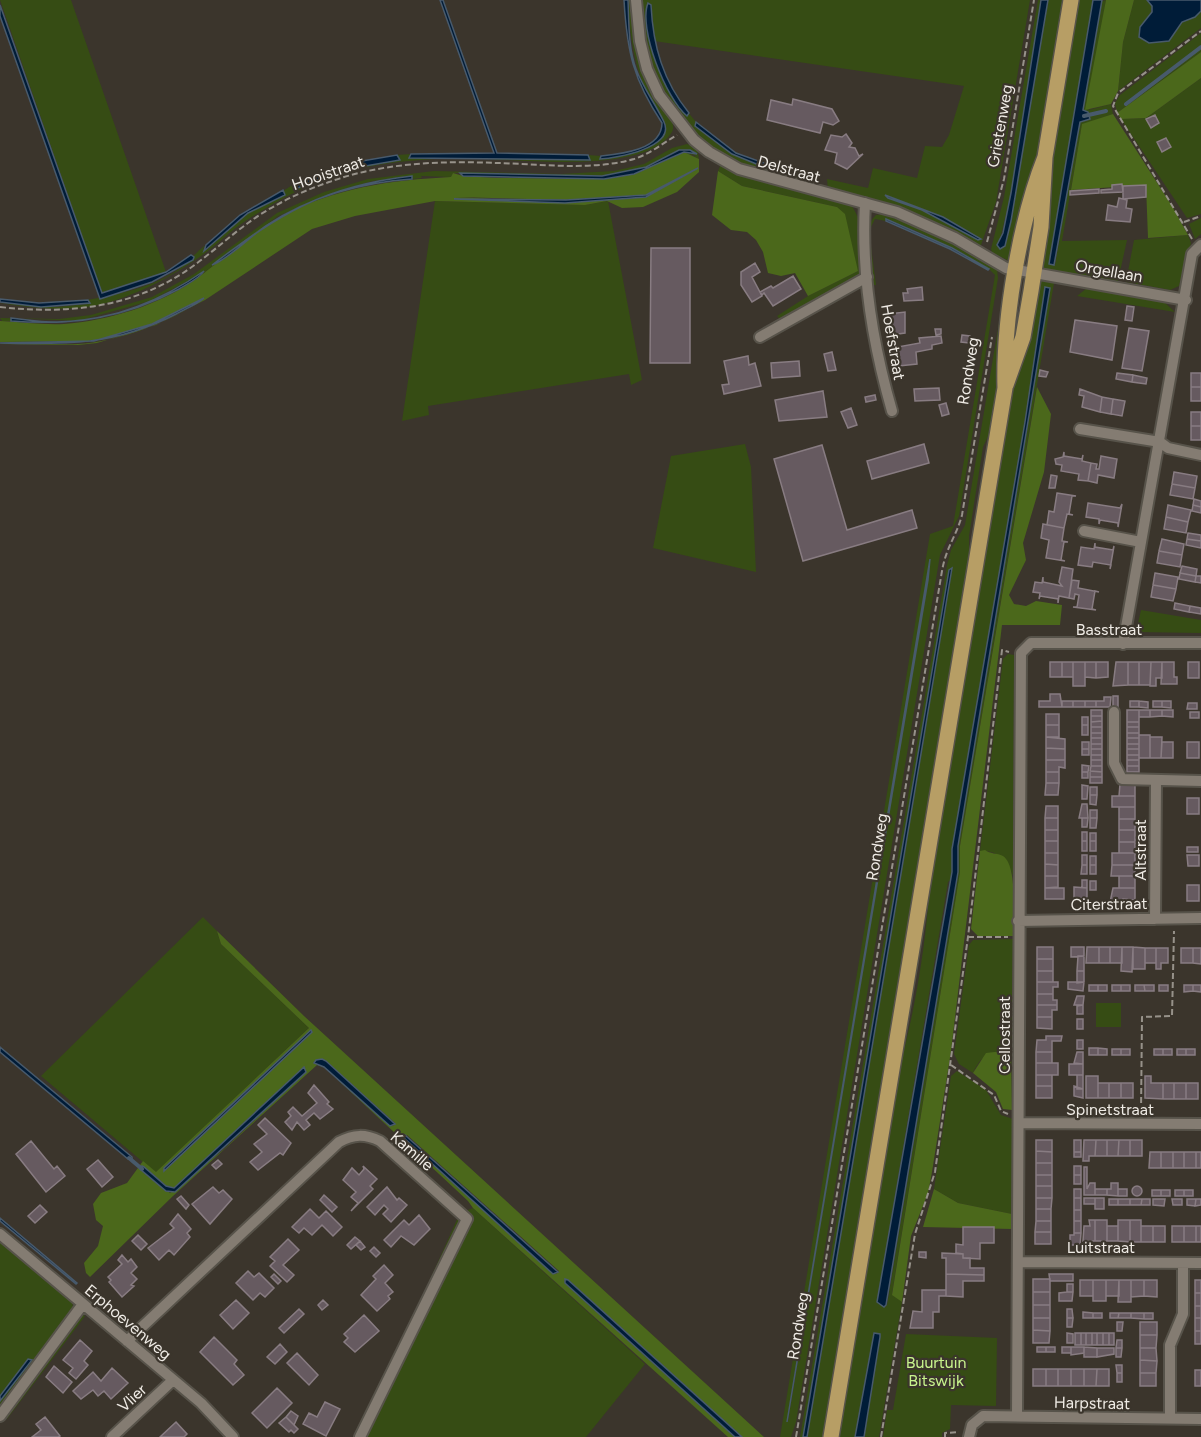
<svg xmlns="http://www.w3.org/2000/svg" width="1201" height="1437" font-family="Figtree,sans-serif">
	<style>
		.green { fill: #364c14; fill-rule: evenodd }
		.forest { fill: #4b681b; fill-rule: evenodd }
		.water { fill: #001c38; stroke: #485a6c; stroke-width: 1.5 }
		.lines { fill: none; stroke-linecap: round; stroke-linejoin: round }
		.stream { stroke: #485a6c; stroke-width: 4 }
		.building { fill: #665a60; stroke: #887c82; stroke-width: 1.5 }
		.street-casing { stroke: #57534a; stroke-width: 14 }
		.primary-casing { stroke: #57534a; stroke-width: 18 }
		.path { stroke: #97928a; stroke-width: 2; stroke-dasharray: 6 3; stroke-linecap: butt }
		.street { stroke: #847c72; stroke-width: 10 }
		.primary { stroke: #b79e65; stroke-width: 15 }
		.labels { text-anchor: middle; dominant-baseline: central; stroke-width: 4.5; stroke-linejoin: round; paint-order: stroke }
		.street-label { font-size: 16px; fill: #efebe5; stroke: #3b352c }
		.park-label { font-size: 16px; fill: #c7f38c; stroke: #3b352c }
	</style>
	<rect width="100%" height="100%" fill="#3b352c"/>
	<path class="green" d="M0,0H71L166,272L102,293Z
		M628,0H633C641,32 646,66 656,97C660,107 678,121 672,132C645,178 504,157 457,158C428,159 396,161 367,167C324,175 284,196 247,220C231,230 217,245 201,256C167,280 120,305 77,308C51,310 25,307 0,303L57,307L88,304L87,300C116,295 150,288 176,271C189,263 194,253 206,245L203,249L206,250L248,213L299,181L295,186L298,189L348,169L400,160L397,155L411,154L410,158L451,156L588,160V155L601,156V159L613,158L656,143L665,123C637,85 630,46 628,0Z
		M640,0H1030L996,202L981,245H976L828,190L827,179L868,188L873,168L917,178L925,146L942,147L949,135L964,86L654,41L651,5L650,41L663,82L696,122L695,126C721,147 745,160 776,172L783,168L774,177L744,168L702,143L658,86L646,53ZM885,195L943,217L981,239L978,240L922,210L888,198Z
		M1038,0H1041L1011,193L998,248L1011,221L1048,0H1063L1037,156L1014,263L992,253L991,249L1004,197Z
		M1077,0H1093L1049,264L1055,265L1100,2L1106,0L1089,110L1111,104L1113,114L1082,125L1062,241L1127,240L1118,281L1038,268L1052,158Z
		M1134,0H1147L1152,6L1150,16L1140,27C1159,25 1187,26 1201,11V28L1118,91L1123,42Z
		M1201,33V52L1117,113L1115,103L1120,95Z
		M1201,78V214L1187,218L1121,119L1146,118Z
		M687,144L697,148L699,159L694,156L696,155L672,153L646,167L602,176L464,173H453L451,177L421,176L422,178L412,179V176L373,181L348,188L278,216L205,272L150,301L78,321L12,318L11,321H2L0,318L59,319L91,315L152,297L194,274L277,213L324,192L368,179L434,171L561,174L614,171L644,164L672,148Z
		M721,164L752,179L850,204C865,221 868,262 856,281L782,321L777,316L808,296L858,271L837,207L742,186L718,171Z
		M792,170L819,178L814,185L794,182Z
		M435,201L585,205L608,201L642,380L631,385L629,374L428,406L429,415L402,421Z
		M884,214L957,243L997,269L998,278L959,516L940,555L796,1422L791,1437H780L930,534L953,526L995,275L988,268L919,232L886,219V221L875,219L869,231L876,285H872C869,265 859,231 876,215ZM930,559L788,1421H787Z
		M1201,218V234L1195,239L1189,224Z
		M1188,235L1191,243L1179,286L1170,290L1126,282L1134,240Z
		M1007,275L999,385L992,428L983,447L969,536V564L950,679L823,1437H807L952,568L949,570L803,1437H800L947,565L951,550L965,525Z
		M1036,280L1054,283L960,845V872L892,1294L902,1302L879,1437H864L880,1337L874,1333L855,1437H837L900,1066C916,1005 926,944 930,881L1012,388ZM958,873L887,1305L884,1307L877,1302L948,882Z
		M1087,288L1163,301L1175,312L1077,296Z
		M745,444L751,467L756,572L653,548L671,456Z
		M1141,610L1201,620V633L1136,632Z
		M1008,654L1014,655L1013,876C1008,860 998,850 980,851L1003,659Z
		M203,917L217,931L221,944L309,1028L156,1173L41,1076Z
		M1013,939L1011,1050C990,1051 982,1054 973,1073L959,1064L954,1054L969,945L973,940Z
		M1096,1003H1121V1027H1096Z
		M957,1071L986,1090L1001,1115L1013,1119L1012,1214L958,1203L934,1189L951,1076Z
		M473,1208L645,1364L586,1437H359L460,1213Z
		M0,1239L72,1300L73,1308L0,1410V1401L31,1361L28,1359L0,1396Z
		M83,1315L85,1316L7,1419V1413L77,1317Z
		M906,1334L997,1338L996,1406L951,1405L950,1429L942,1433V1437H883L887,1410H893Z"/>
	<path class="forest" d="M1106,0H1134L1123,42L1118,91L1111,104L1085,110Z
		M1201,52V78L1146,118L1121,119L1117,113Z
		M1113,114L1172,206L1188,235L1148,238L1146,185L1071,190L1082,124Z
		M684,152L699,159V172L677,192L643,207L622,208L607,201L585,205L435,201L355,216L312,229L205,300L156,325L97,343L78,345L0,344C24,339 53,346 78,344C116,342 175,321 204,298L152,324L94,341L0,342V321C21,322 43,325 64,324C107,321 160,305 196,279C224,259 249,233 280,217C334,188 390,180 451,177L453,173L463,176L497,178L604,179L634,174ZM697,169L646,197L565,203L455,197L566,200L646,195Z
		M718,171L742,186L837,207L845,214L858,271L808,296L795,273L781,276L768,273L763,252L756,240L747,232L731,230L712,215Z
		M1037,387L1051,414L1044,472L1023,543L1026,560L1009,595L1014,604L1026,606L1036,601L1062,605L1060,625H1002L951,1051L932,1172L928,1193L911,1236L902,1302L892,1295L960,872V846Z
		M985,850C990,854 997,853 1003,856C1018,866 1013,918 1013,936H978L971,929L980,851Z
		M217,931L304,1016L764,1437H742L568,1280H564L735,1437H728L473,1208L468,1201L324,1067L317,1065L173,1196L90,1277L86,1273L84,1263L98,1246L103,1226L96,1220L93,1204L101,1193L127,1183L143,1161L156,1172L309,1028L221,944ZM311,1030L312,1032L164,1171V1168ZM326,1061L395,1123L393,1126L321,1065ZM304,1067L306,1072L223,1150L170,1193L140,1169L144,1167L166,1186L174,1188ZM407,1135L559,1271L556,1274L404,1138Z
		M1011,1050L1012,1110L1003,1109L996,1092L973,1073L986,1053Z
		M934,1189L958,1203L1012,1214V1229L923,1227Z"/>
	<path class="water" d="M440,0H443L497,153L588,155L590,160L409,158L411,154L494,153Z
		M624,0H628C629,22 628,47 636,69C643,88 655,103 664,122C676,148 616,158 600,159L601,156C621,154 662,150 662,123C633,79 627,52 624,0Z
		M1041,0H1048L1011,221L1005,246L1000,249L997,245L1003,233L1011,193Z
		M1093,0H1102L1083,110L1088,112L1090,119L1080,122L1054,265L1049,264Z
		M1147,0H1201V11L1195,17L1182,22L1169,41L1149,43L1139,37L1140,27L1152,12V6Z
		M648,3L651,5C653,46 663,81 689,113L687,116C666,99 638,28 648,3Z
		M0,5L102,293L166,272L191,255L194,257L193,260L152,282L100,299L0,16Z
		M696,122L736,153L781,169L776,172L732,154L695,126Z
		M679,150H690L697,154L684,152L634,174L604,179L463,176L460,173L602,176L646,167Z
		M397,155L400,160L348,169L295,189L299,181L356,162Z
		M698,168L646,197L565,203L454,199L566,200L646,195Z
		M412,176V179C363,182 309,197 267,225C252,235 226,261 212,265C281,213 324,186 412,176Z
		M283,190L285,195L248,213L204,251L206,245L240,215Z
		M885,195L943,217L981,239L978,240L922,210L888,198Z
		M886,219L952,248L989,269L988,270L950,249L886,221Z
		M204,271C200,278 187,284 179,289C125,318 71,326 11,321V318C28,320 45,323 62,322C112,321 164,299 204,271Z
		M1045,287L1050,288L958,846V872L886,1305L884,1307L877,1302L952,872V849L1025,422Z
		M204,298C198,304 185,309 176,314C116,345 66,345 0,343L94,341L152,324Z
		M0,299L39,303L88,300L90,303L41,307L0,302Z
		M930,559L928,580L787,1422Z
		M952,568L807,1437H803L949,570Z
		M311,1030L312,1032L164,1171V1168Z
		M0,1047L132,1157V1159H128L0,1052Z
		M322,1059L326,1061L395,1124L390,1126L324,1067L314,1063L316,1060Z
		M304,1067L306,1072L175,1192L166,1191L140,1169L142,1166L144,1167L166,1186L174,1188Z
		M405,1135L558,1272L553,1274L404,1138Z
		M0,1218L77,1283L76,1284L0,1221Z
		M565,1279L568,1280L742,1437H735L565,1283Z
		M874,1333L880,1334V1337L864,1437H855Z
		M28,1359L32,1360L0,1401V1396Z"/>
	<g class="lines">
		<path class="stream" d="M1126,104L1201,47
			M1084,116L1106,111
			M129,1158L142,1169"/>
	</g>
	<path class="building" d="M793,99L832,109L839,121L833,125L823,122L820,133L767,120L771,100L792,105Z
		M1155,115L1159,123L1151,128L1146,119Z
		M846,134L852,143L849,147L855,148L859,156L863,154L847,169L835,163L837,153L825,150L831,135L842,137Z
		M1166,138L1171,147L1162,152L1157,142Z
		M1122,184L1123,192L1101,193V190L1112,189V185Z
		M1146,185V197L1123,199V186Z
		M1099,189V193L1070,195V191Z
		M1119,198L1127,200L1126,208L1132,209L1130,222L1106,220L1108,205L1117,207Z
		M651,248H690V363H650Z
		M755,263L760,272L752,277L762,296L752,302L741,285V272Z
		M793,276L801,289L773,306L764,293L762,295L760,292L771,286L773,288Z
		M922,287L923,300L904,301L903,293H908L907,289Z
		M1127,306L1134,307L1132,321L1125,320Z
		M905,312V333L891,335L889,314Z
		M1075,320L1117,326L1112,360L1070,352Z
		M1129,328L1149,331L1142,371L1122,368Z
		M935,329H941V334L936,335Z
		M962,335L970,336L969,343L961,342Z
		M941,336L942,343L932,345V349L916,352L917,364L899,366L898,354L894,355L892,348L920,343L919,338Z
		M832,352L836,370L828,371L824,354Z
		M748,356L749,365L755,363L761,386L724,394L722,385L729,384L724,361Z
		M799,361L800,376L772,378L771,363Z
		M1040,370L1048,372L1046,377L1039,376Z
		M1117,373L1133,375L1132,382L1116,379Z
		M1191,373H1201V387H1191Z
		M1133,375L1147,378L1146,384L1132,382Z
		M1191,387H1201V401H1191Z
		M939,388L940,400L915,401L914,389Z
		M1080,389L1102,397L1100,412L1082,407L1084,396L1079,395Z
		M823,391L827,417L779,421L775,400Z
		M875,395L876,400L866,402L865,397Z
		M1102,397L1113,399L1111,414L1100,412Z
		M1113,399L1125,401L1122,416L1111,414Z
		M946,403L949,414L942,416L939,405Z
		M851,408L857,425L848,428L841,412Z
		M1191,412H1201V426H1191Z
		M1191,426H1201V440H1191Z
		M924,444L929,463L872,479L867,461Z
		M822,445L847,530L912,510L917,528L803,561L774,459Z
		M1064,452V456L1082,459L1083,455L1082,461L1091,463L1088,481L1078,480L1079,474L1061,471L1062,465L1056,464L1055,459L1063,457Z
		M1101,456L1117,459L1114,478L1098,475L1097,483L1088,481L1091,463L1097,464L1096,469H1099Z
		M1174,472L1197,476L1195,488L1172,484Z
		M1051,475L1057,476L1055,488H1049Z
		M1172,484L1195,488L1193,499L1170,495Z
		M1057,493L1076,496H1072L1069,514L1073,515L1067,514L1064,528L1047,525L1049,511L1054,512Z
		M1194,499L1201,501V507L1193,505Z
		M1088,503L1120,508L1122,504L1118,527V523L1100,520L1099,524V519L1086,517Z
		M1168,505L1191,510L1188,522L1166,517Z
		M1193,505L1201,507V513L1192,511Z
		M1166,517L1188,522L1186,533L1164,529Z
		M1043,524L1064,528L1062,541L1068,542H1064L1061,560L1065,561L1046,558L1049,540L1041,538Z
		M1188,533L1201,535V541L1187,539Z
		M1162,539L1184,544L1182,555L1159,551Z
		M1187,539L1201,541V548L1186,545Z
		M1095,543V547L1113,550L1114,546L1110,569L1111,565L1093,562L1092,567L1078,565L1081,547L1094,549Z
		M1159,551L1182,555L1180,567L1157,563Z
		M1182,566L1197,569L1196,576L1180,573Z
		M1062,567L1073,569L1069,598L1059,596L1058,603V599L1040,596L1039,599L1040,593L1033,592L1035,582L1042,583L1043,577V582L1062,586L1059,582Z
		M1155,573L1178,577L1176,589L1153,585Z
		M1180,573L1196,576L1195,582L1179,579Z
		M1196,576H1201V583L1195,582Z
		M1072,580L1079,581L1078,588L1099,592L1095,591L1092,609L1096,610L1073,607H1077L1079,595L1075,594L1074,599L1069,598Z
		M1153,585L1176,589L1173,601L1151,597Z
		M1175,603L1190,606L1189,612L1174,609Z
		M1190,606L1201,608V614L1189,612Z
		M1050,662H1062V677H1050Z
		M1062,662H1073V677H1062Z
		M1073,662H1085V686H1073Z
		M1085,662H1096V678L1085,677Z
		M1096,662H1108V677L1096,678Z
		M1116,662H1128V685L1113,686Z
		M1128,662H1139V685H1128Z
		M1139,662H1151L1150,685H1139Z
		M1151,662H1162V678H1156V686H1150Z
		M1162,662H1174V677H1177V684H1161Z
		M1188,662H1199V678H1188Z
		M1050,694H1060L1062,707H1039V701H1050Z
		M1113,696H1118V707H1113Z
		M1104,697H1111L1110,707H1096V701H1104Z
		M1062,701H1073V707H1062Z
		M1073,701H1085V707H1073Z
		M1085,701H1096V707H1085Z
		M1130,701H1139V707H1130Z
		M1139,701L1148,702V708L1139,707Z
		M1153,701H1162V707H1153Z
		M1162,701H1171V708L1162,707Z
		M1188,703H1197V709H1187Z
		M1091,710H1102V716H1091Z
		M1127,710H1139V722H1127Z
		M1139,710H1150V717H1139Z
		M1150,710H1162V716L1150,717Z
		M1162,710H1173V717L1162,716Z
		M1190,712H1199V718H1190Z
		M1046,714H1059V725H1046Z
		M1091,716H1102V721L1091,722Z
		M1082,717H1088V725H1082Z
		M1102,721V727H1091V722Z
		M1127,722H1139V727H1127Z
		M1046,725H1059V737H1046Z
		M1082,725H1088V735H1082Z
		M1091,727H1102V733H1091Z
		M1127,727H1139V733H1127Z
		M1091,733H1102V738H1091Z
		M1127,733H1139V738H1127Z
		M1139,735H1150V758H1139Z
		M1046,737L1065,739V749L1046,748Z
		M1150,737H1162L1161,758H1150Z
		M1091,738H1102V744H1091Z
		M1127,738H1139V744H1127Z
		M1082,742H1089V749H1082Z
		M1162,742H1173V758H1161Z
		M1187,742H1199V758H1187Z
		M1091,744H1102V749H1091Z
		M1127,744H1139V749H1127Z
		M1046,748L1065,749V760H1046Z
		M1082,749H1089V755H1082Z
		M1091,749H1102V755H1091Z
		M1127,749H1139V755H1127Z
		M1091,755H1102V760H1091Z
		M1127,755H1139V760H1127Z
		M1046,760H1065V768L1059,767V772H1046Z
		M1091,760H1102V766H1091Z
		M1127,760H1139V766H1127Z
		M1082,765L1089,766L1088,772H1082Z
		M1091,766H1102V772L1090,771Z
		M1127,766H1139V772H1127Z
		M1090,771L1102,772V777H1090Z
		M1046,772H1059V783H1046Z
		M1082,772H1088V778H1082Z
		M1090,777H1102V783H1090Z
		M1046,783H1059L1058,795H1045Z
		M1120,784H1135V796H1119Z
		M1082,785L1088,786L1087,799H1082Z
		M1090,787H1097V795H1090Z
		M1090,795H1097L1096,805L1090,804Z
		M1112,796H1135V807H1112Z
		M1187,798H1199V814H1187Z
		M1082,804H1087L1088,818H1079Z
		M1046,806H1058V818H1045Z
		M1119,807H1135V819H1119Z
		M1090,810H1097V818H1090Z
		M1045,818H1058V830H1045Z
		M1082,818H1088L1087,827H1082Z
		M1090,818H1097L1096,828H1090Z
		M1119,819H1135V830H1119Z
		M1045,830H1058V841H1045Z
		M1119,830H1135V842H1119Z
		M1082,832H1087V841H1082Z
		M1090,833H1096V841H1090Z
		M1045,841H1058V853H1045Z
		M1082,841H1087V851H1082Z
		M1090,841H1096V851H1090Z
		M1119,842H1135V853H1119Z
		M1187,847H1198V852H1187Z
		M1045,853H1058V865L1045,864Z
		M1112,853H1135V865H1112Z
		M1082,855H1087V865H1082Z
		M1187,855H1199V866H1188Z
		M1090,856H1096V865H1090Z
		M1045,864L1058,865V876H1045Z
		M1082,865H1087V874H1081Z
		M1090,865H1096V874H1090Z
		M1112,865H1135V876H1111Z
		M1045,876H1058V887L1045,888Z
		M1119,876H1135V888H1119Z
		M1082,880H1087V888H1082Z
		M1090,881H1096V890H1090Z
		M1187,885H1199V901H1187Z
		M1074,887L1087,888V899L1074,897Z
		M1045,888H1064V899H1045Z
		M1113,888H1135V900L1123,899V907H1109Z
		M1037,947H1053V959H1037Z
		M1071,947H1084V956L1071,957Z
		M1087,947H1099V963H1086Z
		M1099,947H1110V963H1099Z
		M1110,947H1122V963H1110Z
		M1122,947H1133L1132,972L1121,971Z
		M1133,947L1145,948V969H1133Z
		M1145,948H1156V963H1145Z
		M1156,948H1168V963H1161V969H1156Z
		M1181,948H1193V963H1181Z
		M1193,948H1201V964L1193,963Z
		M1078,956H1084V971H1077Z
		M1037,959H1053V971H1037Z
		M1037,971H1053V982H1037Z
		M1077,971H1084V982L1077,983Z
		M1037,982H1058V987H1053V994H1037Z
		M1068,982H1084L1083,991L1068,989Z
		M1089,985H1098V991H1089Z
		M1098,985H1107V991H1098Z
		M1112,985H1121V991H1112Z
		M1121,985H1130V991H1121Z
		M1135,985H1144L1145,991H1135Z
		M1144,985H1154V991H1145Z
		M1159,985H1168V991H1159Z
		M1184,985H1193V991L1184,992Z
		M1193,985H1201V992L1193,991Z
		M1037,994H1053V1000H1057V1005H1037Z
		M1077,996H1084L1083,1005H1074Z
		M1037,1005H1057V1010H1052V1017H1037Z
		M1083,1005V1014H1077V1006Z
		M1037,1017H1052V1029L1037,1028Z
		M1077,1019H1083V1029H1077Z
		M1046,1036H1062L1061,1041H1052V1052H1036L1037,1040H1046Z
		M1077,1040H1083V1049H1077Z
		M1089,1048H1098V1055H1089Z
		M1098,1048L1107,1049V1055H1098Z
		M1112,1049H1121V1055H1112Z
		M1121,1049H1130V1055H1121Z
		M1154,1049H1163V1055H1154Z
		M1163,1049H1172V1055H1163Z
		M1177,1049H1186V1055H1177Z
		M1186,1049H1195V1055H1186Z
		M1036,1052H1052V1063H1036Z
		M1077,1052H1083V1064L1074,1063Z
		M1036,1063H1058V1075H1036Z
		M1069,1064H1083V1075H1069Z
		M1036,1075H1052V1086H1036Z
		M1077,1075H1083V1089H1077Z
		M1086,1076H1098V1098H1086Z
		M1145,1076H1151V1083H1163V1099L1145,1098Z
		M1098,1083H1109V1098H1098Z
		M1109,1083H1121V1098H1109Z
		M1121,1083H1133V1098H1121Z
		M1163,1083H1174V1099H1163Z
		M1174,1083H1186V1099H1174Z
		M1186,1083H1198V1099H1186Z
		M314,1085L329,1102L327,1104L333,1109L320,1119L314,1113L306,1120L310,1125L304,1130L297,1122L292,1130L285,1122L291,1116L288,1112L293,1107L302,1116L317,1103L308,1093Z
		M1036,1086H1052V1098H1036Z
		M1074,1086L1083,1089V1098L1074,1096Z
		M265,1118L291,1143L283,1155L280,1153L258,1170L250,1162L262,1152L254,1144L267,1134L258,1125Z
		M1036,1140H1052V1152L1036,1151Z
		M1074,1140H1081V1152H1074Z
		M1084,1140H1096L1095,1156H1089V1161H1083Z
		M1096,1140H1107V1156H1095Z
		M1107,1140H1119L1118,1156H1107Z
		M1119,1140H1130V1156H1118Z
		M1130,1140H1142V1156H1130Z
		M31,1141L54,1169L57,1166L65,1176L46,1192L16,1154Z
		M1036,1151L1052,1152V1163H1036Z
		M1074,1152H1081V1157H1074Z
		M1150,1152H1161V1168H1149Z
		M1161,1152H1173V1168H1161Z
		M1173,1152H1184V1168H1173Z
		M1184,1152H1196V1168H1184Z
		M1196,1152H1201V1168H1196Z
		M98,1160L113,1177L102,1187L87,1169Z
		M218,1160L222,1164L216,1169L212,1165Z
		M1036,1163H1052V1175H1036Z
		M363,1166L377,1179L370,1186L373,1189L351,1211L358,1203L351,1197L356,1192L343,1180L352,1168L359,1175L364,1169Z
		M1074,1166H1081V1175H1074Z
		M1084,1167H1087V1189L1090,1183H1095V1195H1084Z
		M1036,1175H1052V1186H1036Z
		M1074,1175H1081V1184H1074Z
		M1111,1183H1118V1196L1107,1195V1189H1111Z
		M1132 1191a5 5 0 1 1 10 0a5 5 0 1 1-10 0Z
		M1036,1186H1052V1198H1036Z
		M213,1187L219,1193L223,1190L232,1199L210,1224L192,1204Z
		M387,1187L397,1200L399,1198L407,1205L391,1222L383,1214L388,1209L384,1205L375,1215L367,1207Z
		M1074,1189H1081V1198H1074Z
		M1095,1189H1107V1195H1095Z
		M1118,1189H1127V1196H1118Z
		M1152,1190H1161V1196H1152Z
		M1161,1190H1170V1196H1161Z
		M1175,1190H1184V1196H1175Z
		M1184,1190H1193V1196H1184Z
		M324,1195L337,1207L332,1212L320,1200Z
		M181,1196L189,1205L186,1209L177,1199Z
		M1036,1198H1052L1051,1209H1036Z
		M1074,1198H1081V1210H1074Z
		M1084,1198H1095V1204H1084Z
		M1095,1198H1104V1209H1095Z
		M1109,1199H1118V1205H1109Z
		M1118,1199H1130V1205H1118Z
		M1130,1199H1142L1141,1205H1130Z
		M1142,1199H1150V1205H1141Z
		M1153,1199H1165L1164,1206L1153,1205Z
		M1172,1199H1182V1205H1173Z
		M1187,1199H1196L1195,1206L1187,1205Z
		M1196,1199H1201V1205L1195,1206Z
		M40,1205L47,1212L35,1223L28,1216Z
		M310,1209L319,1218L326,1211L342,1227L333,1236L322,1225L312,1235L304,1228L299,1233L292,1227Z
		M1036,1209H1051V1221H1036Z
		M1074,1210H1081V1221H1074Z
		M178,1214L191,1229L187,1233L190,1237L174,1255L169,1250L159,1260L148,1248L174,1228L170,1224Z
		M419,1215L430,1229L414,1245L401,1236L391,1247L384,1240L404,1220L409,1225Z
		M1089,1220H1095V1241H1083L1084,1226H1090Z
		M1095,1220H1107V1241H1095Z
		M1118,1220H1130V1242L1118,1241Z
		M1130,1220H1141V1242H1130Z
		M1036,1221H1051V1232H1035Z
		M1074,1221H1081V1233H1074Z
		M1107,1226H1118V1241H1107Z
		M1141,1226H1153V1242H1141Z
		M1153,1226H1165V1242H1153Z
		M1172,1226H1184V1242H1172Z
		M1184,1226H1196V1242H1184Z
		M1196,1226H1201V1242H1196Z
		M963,1227H994V1243H980V1259L963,1258V1254L956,1253V1244L963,1245Z
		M1035,1232H1051V1244H1035Z
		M1074,1233H1081L1080,1245H1070V1235H1074Z
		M138,1235L147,1244L141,1250L132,1241Z
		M355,1237L360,1241L351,1249L347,1245Z
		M288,1239L299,1250L283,1265L294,1275L287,1282L270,1266L275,1261L270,1257Z
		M360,1241L365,1247L361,1250L356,1245Z
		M374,1247L380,1253L376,1257L370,1251Z
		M919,1252H926V1258L919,1257Z
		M942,1253L963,1254V1258H970V1268H984V1275L946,1274V1258H942Z
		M122,1255L128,1262L131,1259L137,1267L131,1273L137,1279L131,1285L134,1286L122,1297L109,1282L111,1280L108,1277L122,1264L118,1260Z
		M384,1265L393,1275L385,1283L393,1292L388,1296L390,1299L377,1311L361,1295L376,1279L373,1276Z
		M248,1271L254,1277L259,1273L274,1288L265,1297L260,1293L253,1300L236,1283Z
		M274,1274L281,1281L278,1284L271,1277Z
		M946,1274L984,1275V1281H963V1297L946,1296Z
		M1049,1274H1073V1281H1050Z
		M1033,1279H1050V1292H1033Z
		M1080,1280H1093V1296H1080Z
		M1093,1280H1106V1301H1093Z
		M1106,1280H1119V1296H1106Z
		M1119,1280H1131V1302H1118Z
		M1131,1280H1144V1296L1131,1297Z
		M1144,1280H1157V1297L1144,1296Z
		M1195,1280H1201V1293H1195Z
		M1067,1284H1073V1292H1067Z
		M922,1290H946V1296H939V1312H933V1328H910L913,1311L922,1312Z
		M1033,1292H1050V1305H1033Z
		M1067,1292H1073L1072,1301H1059V1293Z
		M1195,1293H1201V1306H1195Z
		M236,1300L249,1313L233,1329L220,1315Z
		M323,1300L328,1305L322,1310L318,1305Z
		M1033,1305H1050V1318H1033Z
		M1195,1306H1201V1318H1195Z
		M299,1309L304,1314L284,1333L279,1328Z
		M1067,1309H1072L1073,1318H1067Z
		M1083,1312L1093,1313V1318H1083Z
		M1093,1313H1102V1318H1093Z
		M1110,1313H1119L1118,1318H1110Z
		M1119,1313H1131V1318H1118Z
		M1131,1313H1144V1319L1131,1318Z
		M1144,1313H1153V1319H1144Z
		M364,1315L379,1331L355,1352L344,1342L348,1338L344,1334Z
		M1033,1318H1050V1331L1033,1330Z
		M1067,1318H1073L1072,1327H1067Z
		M1195,1318H1201V1331H1195Z
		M1117,1322H1123L1122,1331H1117Z
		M1140,1322H1157V1335H1140Z
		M1033,1330L1050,1331L1049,1343H1033Z
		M1195,1331H1201V1344H1195Z
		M1067,1333L1073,1334V1343H1067Z
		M1075,1333H1081V1345H1075Z
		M1081,1333H1086V1345H1081Z
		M1086,1333H1092V1345H1086Z
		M1092,1333H1097V1345H1092Z
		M1097,1333H1103V1345H1097Z
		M1103,1333H1109V1345H1103Z
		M1109,1333H1114V1345H1109Z
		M1140,1335H1157L1156,1348H1140Z
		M214,1337L237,1360L234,1364L244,1375L233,1385L200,1352Z
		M80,1340L92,1351L84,1361L88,1365L76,1379L69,1373L73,1368L63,1360Z
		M1117,1340H1122V1348H1116Z
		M280,1344L287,1352L275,1364L267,1357Z
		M1037,1347H1046V1352H1037Z
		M1046,1347H1055V1352H1046Z
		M1062,1347H1071V1353H1062Z
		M1071,1347H1084V1353L1071,1355Z
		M1084,1347L1097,1348V1357H1084Z
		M1097,1348H1114V1354L1097,1357Z
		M1116,1348H1122L1121,1357H1116Z
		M1140,1348H1156L1157,1361L1140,1360Z
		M297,1353L318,1375L309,1385L287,1363Z
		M1140,1360L1157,1361L1156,1373H1140Z
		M1116,1365H1122V1373H1117Z
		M54,1366L72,1382L63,1393L46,1377Z
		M112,1368L128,1383L111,1399L104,1391L98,1396L93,1390L81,1399L73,1391L93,1372L101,1381Z
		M1033,1369H1046V1386H1033Z
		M1046,1369H1058V1386H1046Z
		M1058,1369H1071V1386H1058Z
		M1071,1369H1084V1386H1071Z
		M1084,1369H1097L1096,1386H1084Z
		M1097,1369H1109V1386H1096Z
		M1195,1370H1201V1386H1195Z
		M1117,1373H1122V1382H1117Z
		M1140,1373H1156V1386H1140Z
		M277,1388L292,1403L267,1428L252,1413Z
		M325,1402L340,1409L326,1436L303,1424L309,1413L317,1417Z
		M291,1411L298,1416L294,1425L286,1417Z
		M45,1417L60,1436L58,1437H32L41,1430L36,1424Z
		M286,1417L298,1429L294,1433L291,1430L289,1432L279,1423Z
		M176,1422L187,1434L184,1437H160Z"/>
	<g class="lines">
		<g class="street-casing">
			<path id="street" d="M636,0L640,41L647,69L659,95L694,140L709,152L739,169L897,212L955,238L1006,268L1186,300
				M865,203C861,273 873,345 892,411
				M760,337L867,277
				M1080,429L1160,442
				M1160,442L1168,448L1201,455
				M1084,531L1141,542
				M1123,644L1192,254L1201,245
				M1114,712V763L1122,779L1201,781
				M1155,919L1156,781
				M1018,921L1201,918
				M1019,1123L1201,1124
				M0,1234L201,1403L233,1437
				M1019,1262L1201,1263
				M127,1341L339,1142C354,1134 365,1134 380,1141L467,1219L360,1437
				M0,1416L83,1304
				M1017,1416L1021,653L1031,643H1201
				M1170,1419V1345L1183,1314V1263
				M112,1437L173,1380
				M969,1437L972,1425L983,1416L1201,1419"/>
		</g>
		<g class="primary-casing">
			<path id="primary" d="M1006,385L1023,337L1031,291L1041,227L1045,157L1071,0
				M831,1437L1005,388C1003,320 1020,220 1045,157"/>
		</g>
		<path class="path" d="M1184,222L1201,216
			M1192,239L1113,106L1118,93L1201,31
			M987,242L1004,179L1034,0
			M0,307C64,314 127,309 183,273C206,258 226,239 248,223C275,203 309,188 341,178C392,162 446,161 498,163C542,164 591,171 634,159C650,154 663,143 677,135
			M968,937H1008
			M951,1065L994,1095L1001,1111L1008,1114
			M1141,1112L1142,1017L1172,1016L1174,931
			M796,1437L942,571C946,547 957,535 962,515L992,337
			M881,1437L915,1234L935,1172L968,937L1002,650L1009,652
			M945,1437V1433L959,1432"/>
		<use href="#street" class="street"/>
		<use href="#primary" class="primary"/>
	</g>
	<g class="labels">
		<g class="street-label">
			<text transform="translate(1000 126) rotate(-80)">Grietenweg</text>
			<text transform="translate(789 169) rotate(15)">Delstraat</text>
			<text transform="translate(328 173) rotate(-19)">Hooistraat</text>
			<text transform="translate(1109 271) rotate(10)">Orgellaan</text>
			<text transform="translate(893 342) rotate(80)">Hoefstraat</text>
			<text transform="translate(968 371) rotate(-81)">Rondweg</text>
			<text x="1109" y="629">Basstraat</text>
			<text transform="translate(877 847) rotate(-81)">Rondweg</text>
			<text transform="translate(1140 850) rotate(-90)">Altstraat</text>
			<text transform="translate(1109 904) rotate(-1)">Citerstraat</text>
			<text transform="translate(1004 1035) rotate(-90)">Cellostraat</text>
			<text x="1110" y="1109">Spinetstraat</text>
			<text transform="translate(412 1151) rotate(41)">Kamille</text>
			<text x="1101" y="1247">Luitstraat</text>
			<text transform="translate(128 1322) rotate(40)">Erphoevenweg</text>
			<text transform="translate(798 1326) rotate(-81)">Rondweg</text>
			<text transform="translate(132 1398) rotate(-43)">Vlier</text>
			<text transform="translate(1092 1403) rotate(1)">Harpstraat</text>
		</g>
		<g class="park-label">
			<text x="936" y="1362">Buurtuin<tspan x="936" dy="18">Bitswijk</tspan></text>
		</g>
	</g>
</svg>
